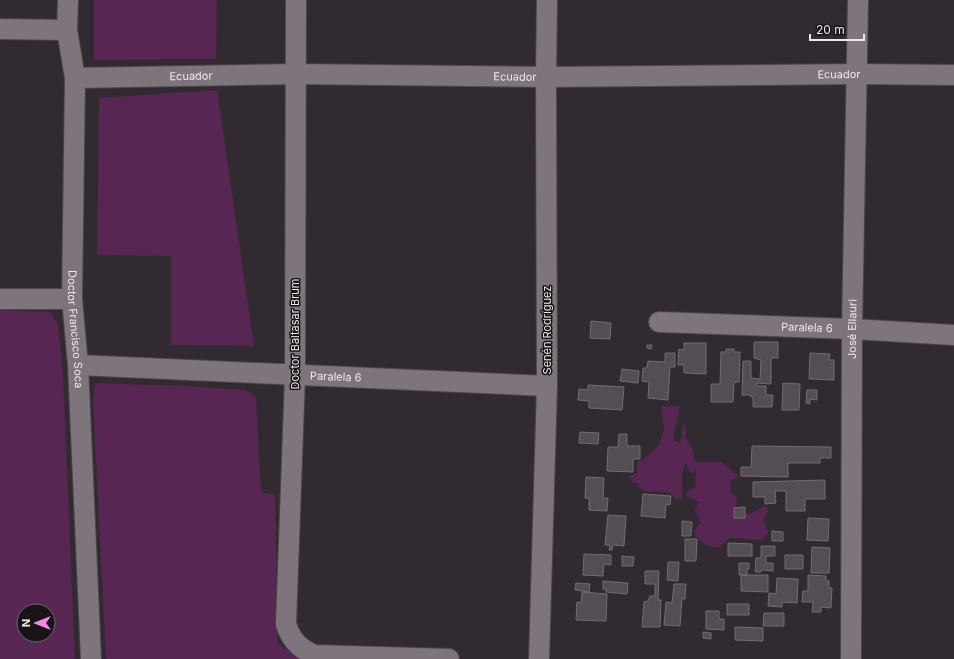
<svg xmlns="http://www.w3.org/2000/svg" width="954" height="659" font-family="Inter,sans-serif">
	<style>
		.green { fill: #582653; fill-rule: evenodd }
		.building { fill: #554d54; stroke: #746b73 }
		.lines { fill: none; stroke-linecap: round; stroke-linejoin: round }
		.minor-casing { stroke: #4d464c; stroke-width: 22 }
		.minor { stroke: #7e747c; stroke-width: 20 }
		.labels { text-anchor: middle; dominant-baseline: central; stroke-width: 3; stroke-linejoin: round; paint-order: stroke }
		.street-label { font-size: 11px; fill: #ede8ec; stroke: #181417 }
	</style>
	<rect width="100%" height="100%" fill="#322a31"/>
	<path class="green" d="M94,0H217L216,59L94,60Z
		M217,90L254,346L171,345V256L97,255L99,98Z
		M0,310L50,312L58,324L63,374L75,659H0ZM24,611H48V635H24Z
		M95,383L186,386L245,390L256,397L261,492L275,495L278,644L302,659H106L93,403Z
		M661,406H680C678,418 675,428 673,440L680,443L682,436L681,431L685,422L686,437L692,447L695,462H722L739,476L730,481L731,492L737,497L735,515L750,514L765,506L768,511L764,520L768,532L763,540L729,538L719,548L706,545L694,535L696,527L701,523L694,509L700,502L686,496L687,491L695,488L696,469L693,474L689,470L686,463L682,474V500L676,499L669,492L645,491L639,488L638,483H633L629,476L637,473V462L644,459L659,445L664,429Z"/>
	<path class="building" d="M591,321L611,323L610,339L590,338Z
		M754,342H778V358H771V384L757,383V386H766V395H773L772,407H753V397H751V395H742L743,361H751V378L760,379L761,360L754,358Z
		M684,343H706V374L684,373V365H678L679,349L684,350Z
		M647,345H652L651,349L647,348Z
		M726,349H734V352H740L739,382H734L733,402H711V384H720L721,352H726Z
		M665,353H675V367H670L668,400L648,398L649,382L642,381L643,368H647L648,361L665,362Z
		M810,353L830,354L829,360H834V380L809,379Z
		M622,369L639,371L638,383L620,381Z
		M783,383L800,384L799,410H782Z
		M588,385L624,387L622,410L589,408V401L578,400L579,389L588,390Z
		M807,390H817V400L810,399V404L806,403Z
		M580,432L599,433L598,444L579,443Z
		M619,434H627V446H640V459H633V472L607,471L608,447H618Z
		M752,446L831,447V458H820V463H788V477L741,476V467H751Z
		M586,477L604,478L603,498H608L607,511L589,510V498H585Z
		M825,480V499H805V511H786V491H775L776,503L765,504V497H753V482Z
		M643,494L671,496L670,505L666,504L665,518L641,516Z
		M745,507V518H734V508Z
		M608,515L626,516L624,546L613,545L612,550H609L610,545H605Z
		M808,518L829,519L828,541L807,540Z
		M682,521L692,522L691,536H682Z
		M772,531L783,532V541H772Z
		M685,539H697L696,561H685Z
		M728,543L752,544V556H728Z
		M761,546H775V556H766V563H773V571L761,570V572H755L756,558H761Z
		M812,547L830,548L829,573H811Z
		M584,554L611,555V565L604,564L603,576L583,575Z
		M785,555H803V569H785Z
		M622,556L634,557L633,566H622Z
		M668,562H679L678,581L667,580Z
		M739,563H749V569H747V575H739Z
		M645,571H659L658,600H661L660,627H642L644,602L648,601L650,596H655V584H645Z
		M741,575H768V592L741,591Z
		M808,575L826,576V581H829V588H832L831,608L821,607V612H812L813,602H802L803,591H808Z
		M777,578L798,579L797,603L782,602V607L768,606L769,593L776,594Z
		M603,581L628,583L627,594L606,592V589H603Z
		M576,583L590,584L589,592L575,590Z
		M674,584H686L685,599H682L680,626L664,625L666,602L672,603Z
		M582,592L607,594L606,621L576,620L577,602L581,603Z
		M727,604H749V615H727Z
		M706,611H719V619H724V630L706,629Z
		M764,613H784V626H763Z
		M735,627L763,628V641L735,640Z
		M703,632L711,633V639L703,638Z"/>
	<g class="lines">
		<g class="minor-casing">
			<g id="minor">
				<path id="s1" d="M68,0L67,30L75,78L72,299L78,365L91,659"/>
				<path d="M296,0L295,376L286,624C291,640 299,648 314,655L449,659"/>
				<path d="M0,29L67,30"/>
				<path id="s2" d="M75,78L296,74L546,77L858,74L954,75"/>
				<path d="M0,299H72"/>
				<path id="s3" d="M659,322L852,329L954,335"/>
				<path id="s4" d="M78,365L547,386"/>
				<path d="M539,659L547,386L546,77L547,0"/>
				<path id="s5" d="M851,659L852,329L858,0"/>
			</g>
		</g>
		<use href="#minor" class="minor"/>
	</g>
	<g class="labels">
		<g class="street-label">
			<text stroke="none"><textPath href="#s2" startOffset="764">Ecuador</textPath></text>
			<text stroke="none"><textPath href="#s2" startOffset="116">Ecuador</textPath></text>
			<text stroke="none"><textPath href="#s2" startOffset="440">Ecuador</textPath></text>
			<text stroke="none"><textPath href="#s3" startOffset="148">Paralela 6</textPath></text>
			<text stroke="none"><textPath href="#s1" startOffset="330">Doctor Francisco Soca</textPath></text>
			<text stroke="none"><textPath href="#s5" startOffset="330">José Ellauri</textPath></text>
			<text transform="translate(547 330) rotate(-90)">Senén Rodríguez</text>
			<text transform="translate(295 334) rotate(-90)">Doctor Baltasar Brum</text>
			<text stroke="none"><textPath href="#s4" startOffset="258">Paralela 6</textPath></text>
		</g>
	</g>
	<g transform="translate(36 623) rotate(270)"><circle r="19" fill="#181417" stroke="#6d696c"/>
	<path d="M0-3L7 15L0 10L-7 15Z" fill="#f788eb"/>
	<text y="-6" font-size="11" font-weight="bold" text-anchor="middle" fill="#ede8ec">N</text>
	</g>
	<path d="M810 34v6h54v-6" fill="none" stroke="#ede8ec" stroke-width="2"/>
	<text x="816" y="34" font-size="12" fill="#ede8ec" stroke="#181417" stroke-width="3" paint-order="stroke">20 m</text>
</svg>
